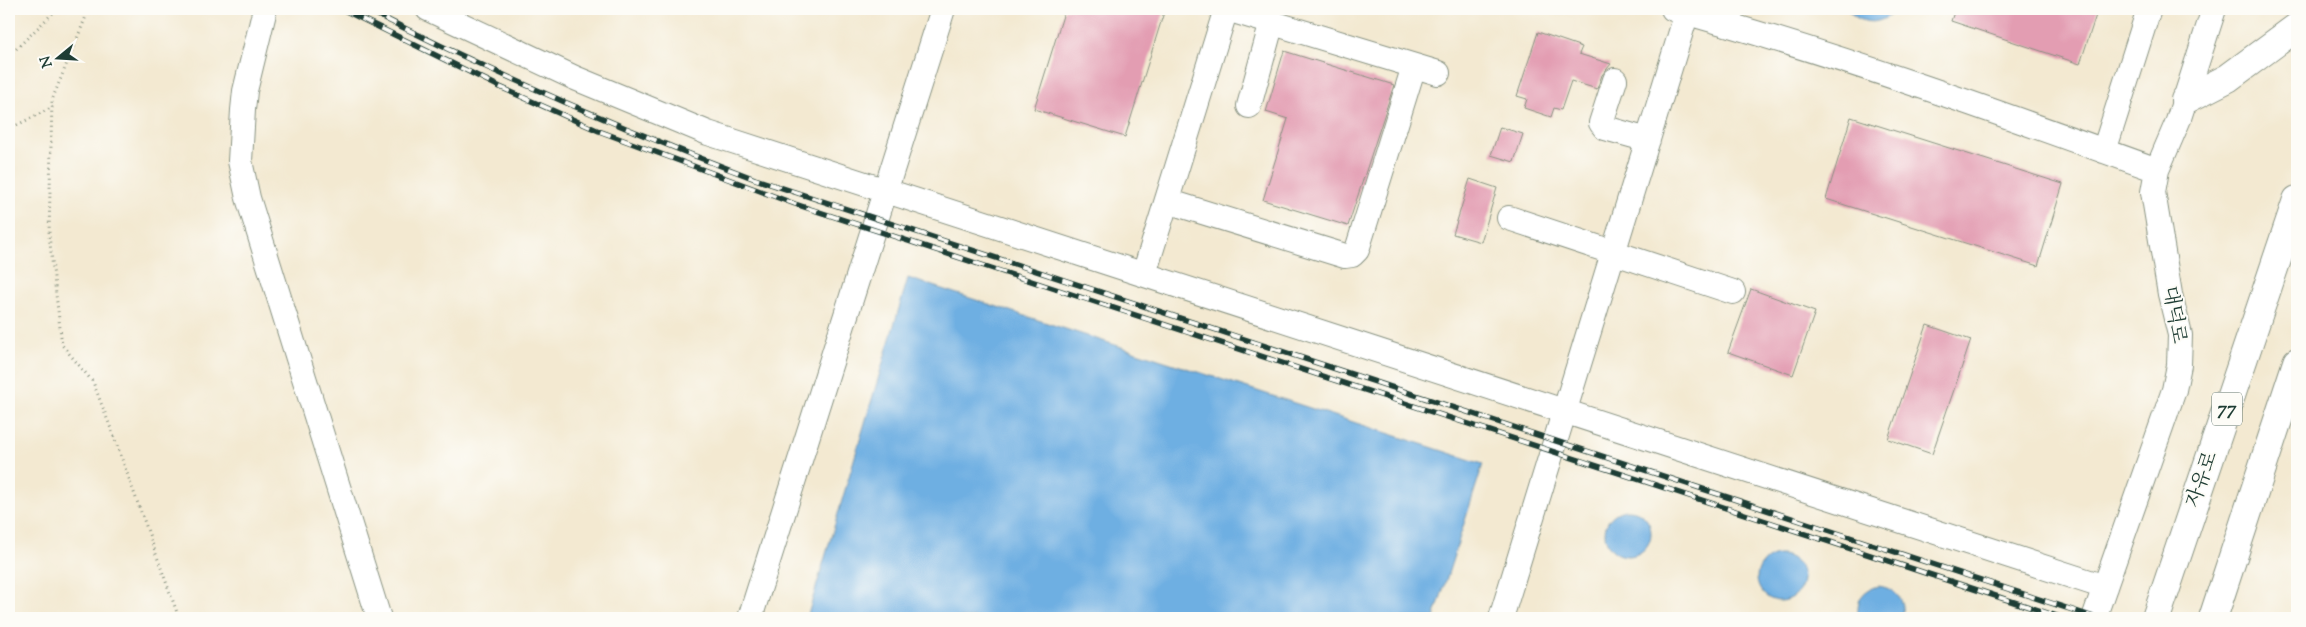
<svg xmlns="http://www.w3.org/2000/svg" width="2306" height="627" font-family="'Sorts Mill Goudy','Noto Serif KR',serif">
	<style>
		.water { fill: #6eafe2; stroke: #46768b }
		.building { fill: #e39db2 }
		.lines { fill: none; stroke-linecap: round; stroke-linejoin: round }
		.minor-casing { stroke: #899382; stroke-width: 26 }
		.highway-casing { stroke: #899382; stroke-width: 30 }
		.path { stroke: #899382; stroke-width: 3; stroke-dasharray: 1 4; stroke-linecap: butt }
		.minor { stroke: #fff; stroke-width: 24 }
		.highway { stroke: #fff; stroke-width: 28 }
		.rail-casing { stroke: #1f3d34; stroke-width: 5.5 }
		.rail { stroke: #fdfcf7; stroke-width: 4; stroke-dasharray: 11; stroke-linecap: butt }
		.labels { text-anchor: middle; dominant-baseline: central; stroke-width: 4; stroke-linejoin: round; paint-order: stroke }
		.shield { fill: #fdfcf7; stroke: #62766e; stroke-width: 1 }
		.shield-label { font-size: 19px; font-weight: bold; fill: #1f3d34 }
		.street-label { font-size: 20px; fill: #1f3d34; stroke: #fdfcf7 }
	</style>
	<rect width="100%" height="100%" fill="#fdfcf7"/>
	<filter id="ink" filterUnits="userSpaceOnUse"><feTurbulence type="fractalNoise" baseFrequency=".02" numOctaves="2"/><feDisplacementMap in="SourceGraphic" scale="10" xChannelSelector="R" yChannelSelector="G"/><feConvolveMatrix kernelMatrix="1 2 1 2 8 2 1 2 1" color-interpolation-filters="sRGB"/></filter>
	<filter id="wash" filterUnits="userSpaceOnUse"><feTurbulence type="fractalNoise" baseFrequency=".0096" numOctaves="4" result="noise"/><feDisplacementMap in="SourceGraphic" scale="20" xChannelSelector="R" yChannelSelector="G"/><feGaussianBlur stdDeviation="1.12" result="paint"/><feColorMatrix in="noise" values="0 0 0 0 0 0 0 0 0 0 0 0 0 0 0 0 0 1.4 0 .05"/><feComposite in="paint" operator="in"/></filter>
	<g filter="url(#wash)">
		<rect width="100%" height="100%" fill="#f3e9d1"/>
		<path class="water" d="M1847,9H1896C1882,26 1861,26 1847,9Z
			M908,278L1483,464L1434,618H807Z
			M1605 533a23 23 0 1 1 46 0a23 23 0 1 1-46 0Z
			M1757 578a23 23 0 1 1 46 0a23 23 0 1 1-46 0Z
			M1878,586C1896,588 1906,601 1901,618H1859C1855,602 1862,590 1878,586Z"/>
		<g id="blocks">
			<path class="building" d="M1065,9H1165L1125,137L1034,109Z
				M1955,9H2098L2080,64L1951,21Z
				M1538,32L1582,47L1579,54L1611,64L1602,75L1597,89L1571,81L1561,110L1554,108L1551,117L1524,108L1527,99L1517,96Z
				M1284,51L1394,85L1348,226L1263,200L1288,119L1266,112Z
				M1851,117L2063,184L2038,266L1826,199Z
				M1500,127L1523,134L1514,162L1491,155Z
				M1470,179L1497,188L1481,242L1453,234Z
				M1751,289L1815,312L1793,375L1728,352Z
				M1927,325L1971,340L1932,454L1888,439Z"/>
		</g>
	</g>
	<g filter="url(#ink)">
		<use href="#blocks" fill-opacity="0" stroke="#899382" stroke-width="1"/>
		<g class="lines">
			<g class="minor-casing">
				<path id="minor" d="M265,9L245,91L243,110L240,161L248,198L379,618
					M428,9L575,78L708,133L2105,587
					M1227,9L1438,73
					M1673,9C1837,54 1997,112 2157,170
					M1615,80L1601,123L1605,128L1648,140
					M1249,106L1272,22
					M2104,151L2149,9
					M1167,201L1345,256L1352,255L1357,250L1414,66
					M1509,218L1733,292
					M1144,274L1226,9
					M750,618L943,9
					M1501,618L1688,9
					M2094,618L2174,390L2179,365L2180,335L2170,294L2153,192L2157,170L2178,121L2214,9"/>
			</g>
			<g class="highway-casing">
				<path id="highway" d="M2185,100L2228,78L2297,27
					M2156,618L2297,200
					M2213,618L2297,362"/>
			</g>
			<path class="path" d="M89,9L52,100L49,235L62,345L93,382L113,434L179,618
				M9,56L57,9
				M9,131L13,127L53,107"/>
			<use href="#minor" class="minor"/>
			<use href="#highway" class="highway"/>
			<g class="rail-casing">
				<path id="rail" d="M342,9L500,87L599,131L795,204L2063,618
					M366,9C493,73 622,129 755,179L2097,618"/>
			</g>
			<use href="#rail" class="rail"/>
		</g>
	</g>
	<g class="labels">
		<rect class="shield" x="2212" y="392.5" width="30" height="33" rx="4"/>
		<g class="shield-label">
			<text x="2227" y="409">77</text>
		</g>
		<g class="street-label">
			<text transform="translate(2173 315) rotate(80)">대덕로</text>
			<text transform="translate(2203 480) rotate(-71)">자유로</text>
		</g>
	</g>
	<rect width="2306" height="627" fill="none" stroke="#fdfcf7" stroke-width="30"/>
	<g transform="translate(58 58) rotate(252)" stroke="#fdfcf7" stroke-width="4" paint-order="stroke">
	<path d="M0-4L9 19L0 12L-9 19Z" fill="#1f3d34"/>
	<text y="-8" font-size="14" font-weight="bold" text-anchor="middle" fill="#1f3d34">N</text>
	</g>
</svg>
